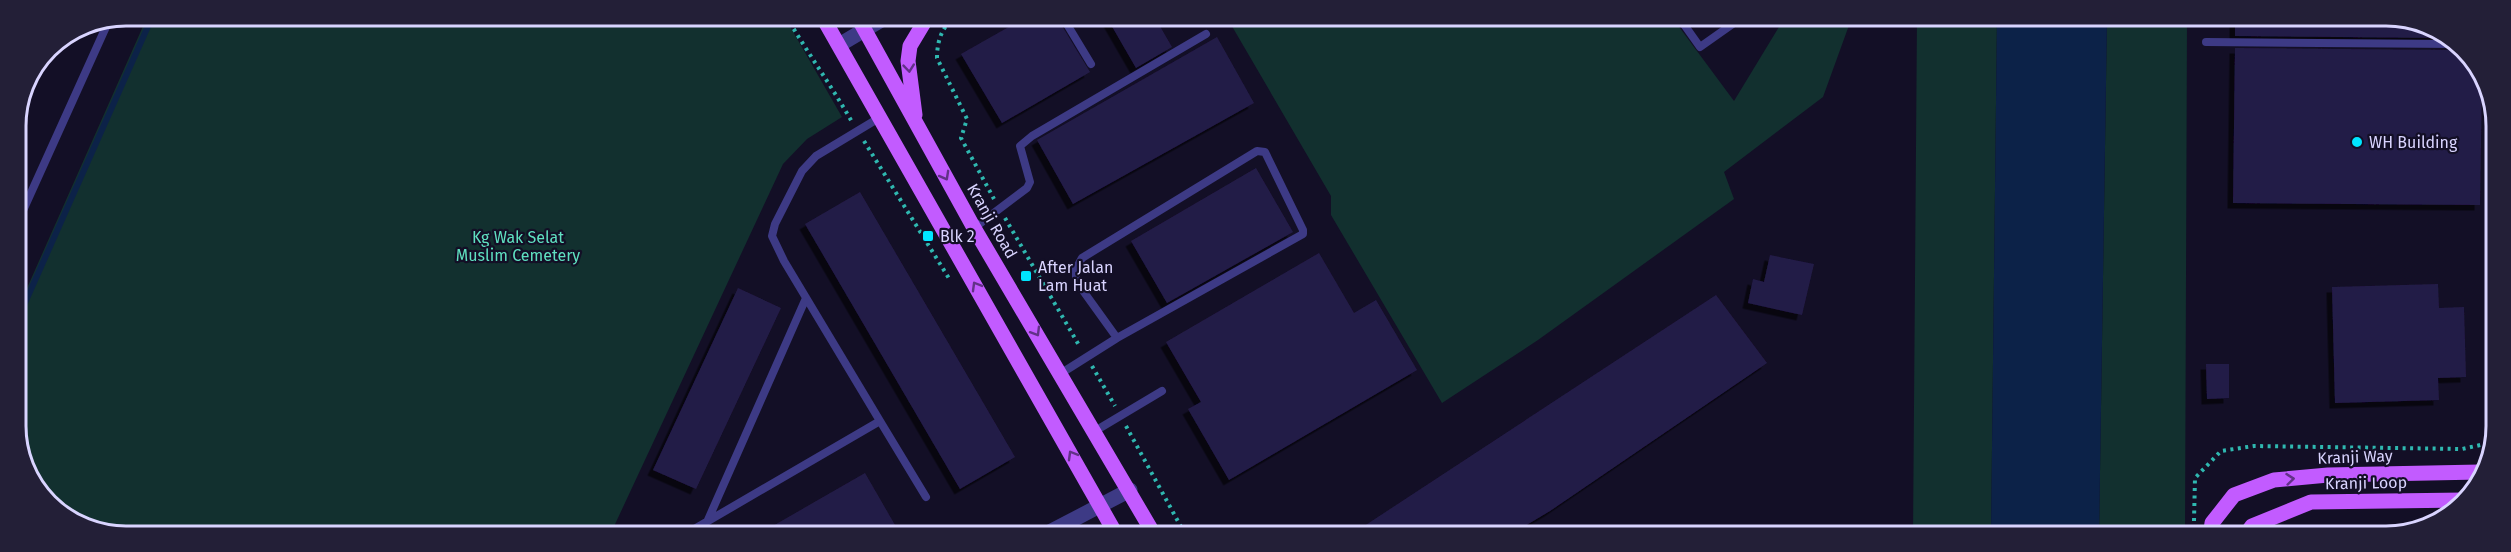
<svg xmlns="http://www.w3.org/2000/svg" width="2511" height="552" font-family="'Fira Sans',sans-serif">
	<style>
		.green { fill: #12302f }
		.water { fill: #0c2248 }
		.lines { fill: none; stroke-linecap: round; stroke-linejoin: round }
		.stream { stroke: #0c2248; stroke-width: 6 }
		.building { fill: #241b47; filter: url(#shadow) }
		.path { stroke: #2fb8b0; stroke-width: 4; stroke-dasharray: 3 4.5; stroke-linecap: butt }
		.service { stroke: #3d3a85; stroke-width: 8 }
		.minor { stroke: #3d3a85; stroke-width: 15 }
		.tertiary { stroke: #3d3a85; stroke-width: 15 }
		.primary { stroke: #c25bff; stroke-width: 15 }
		.oneway { stroke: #623188 }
		.poi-dot { fill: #00e5ff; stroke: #130f26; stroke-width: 2 }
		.labels { text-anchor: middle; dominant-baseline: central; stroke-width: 4.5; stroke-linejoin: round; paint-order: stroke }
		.poi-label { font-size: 16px; fill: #d9d4ff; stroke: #130f26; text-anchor: start }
		.street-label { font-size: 16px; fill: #d9d4ff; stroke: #130f26 }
		.park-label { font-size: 16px; fill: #5fe0c0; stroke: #130f26 }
		.rim { fill: none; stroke: #d9d4ff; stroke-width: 3 }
	</style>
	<defs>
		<filter id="shadow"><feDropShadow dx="-5.5" dy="5.5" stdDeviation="0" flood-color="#0009"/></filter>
	</defs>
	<rect width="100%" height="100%" fill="#130f26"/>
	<path class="green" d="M148,15L784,16L842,117L807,139L783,164L610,535H104L48,505L17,448L16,313Z
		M1226,16H1671L1734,101L1785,17H1852L1823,97L1724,172L1734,199L1538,340L1442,403L1331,215V196Z
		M1917,17H1997L1991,536H1913Z
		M2107,17H2187L2185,537H2099Z"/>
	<path class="water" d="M1997,17H2107L2099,537L1991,536Z"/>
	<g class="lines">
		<path class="stream" d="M16,323L153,15"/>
	</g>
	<path class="building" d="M1028,16H1056L1090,72L1002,123L961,54Z
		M1106,16H1154L1172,47L1136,68Z
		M2235,17H2407L2446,38L2235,36Z
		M1217,37L1254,103L1073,204L1037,140Z
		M2461,46L2482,81L2480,205L2233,203L2235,48L2456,50Z
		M1256,168L1293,232L1167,303L1131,241Z
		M860,192L1015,457L960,489L805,224Z
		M1319,253L1354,313L1376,300L1417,370L1229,480L1188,409L1201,402L1166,342Z
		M1770,255L1814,264L1802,315L1748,303L1753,279L1764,282Z
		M2438,284L2439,308L2464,307L2466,377L2438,378L2439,400L2335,403L2332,287Z
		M738,288L781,308L696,489L653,470Z
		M1716,295L1767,363L1550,511L1508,536H1349Z
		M2206,364H2229V398L2207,399Z
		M865,473L895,525L877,536L757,535Z"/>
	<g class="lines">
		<path class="path" d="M786,16C807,52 831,85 852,122
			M956,16C942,26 937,41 937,58L967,119L961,138L994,199
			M864,141L950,280
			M1005,218L1080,347
			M1092,366L1115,406
			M1126,426L1186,536
			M2194,521L2195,478L2221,451L2254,446L2462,449L2485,444L2494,433"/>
		<path class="service" d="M1062,16L1091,64
			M1678,16L1700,47L1744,16
			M2206,42L2456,44
			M2490,97L2491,184
			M16,226L110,18
			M974,228L1027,188L1030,182L1020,146L1032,136L1206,34
			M1060,374L1117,338L1076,281V269L1082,258L1257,151L1265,152L1303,230V234L1117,338
			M880,421L926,497
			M1095,431L1162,391
			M707,522L806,298
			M684,535L880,421L784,261L772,236L775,224L802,171L816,156L879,118"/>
		<path class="minor" d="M839,45L888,16"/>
		<path class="tertiary" d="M1042,536L1130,490"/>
		<path class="primary" d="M822,16L1117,536
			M857,16L974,228L1155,536
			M915,115L908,61L910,46L928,16
			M2210,537L2212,523L2234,495L2274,480L2328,475L2480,472
			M2244,537L2252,526L2311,502L2464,500"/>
	</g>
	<defs><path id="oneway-chevron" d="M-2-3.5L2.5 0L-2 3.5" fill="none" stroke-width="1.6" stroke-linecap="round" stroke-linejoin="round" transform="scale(1.5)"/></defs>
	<g class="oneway">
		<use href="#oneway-chevron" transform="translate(909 68) rotate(84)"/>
		<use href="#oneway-chevron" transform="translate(945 176) rotate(61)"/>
		<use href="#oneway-chevron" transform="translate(976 286) rotate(-120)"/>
		<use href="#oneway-chevron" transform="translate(1036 332) rotate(59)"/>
		<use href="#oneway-chevron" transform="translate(1072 455) rotate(-120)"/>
		<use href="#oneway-chevron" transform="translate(2290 479) rotate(-6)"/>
	</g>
	<g class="poi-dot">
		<circle cx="2357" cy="142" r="6"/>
		<rect x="922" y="230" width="12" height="12" rx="3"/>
		<rect x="1020" y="270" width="12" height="12" rx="3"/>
	</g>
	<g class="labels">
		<g class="poi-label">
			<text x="2369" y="142">WH Building</text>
			<text x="940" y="236">Blk 2</text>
			<text x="1038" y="267">After Jalan<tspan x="1038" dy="18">Lam Huat</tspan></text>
		</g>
		<g class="street-label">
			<text transform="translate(992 221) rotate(60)">Kranji Road</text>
			<text transform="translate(2355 457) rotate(-2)">Kranji Way</text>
			<text transform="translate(2366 483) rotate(-1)">Kranji Loop</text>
		</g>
		<g class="park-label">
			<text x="518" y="237">Kg Wak Selat<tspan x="518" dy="18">Muslim Cemetery</tspan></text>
		</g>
	</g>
	<path d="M0 0H2511V552H0ZM126 26H2386A100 100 0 0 1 2486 126V426A100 100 0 0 1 2386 526H126A100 100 0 0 1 26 426V126A100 100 0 0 1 126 26Z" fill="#231f37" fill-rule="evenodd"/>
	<path class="rim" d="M126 26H2386A100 100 0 0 1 2486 126V426A100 100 0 0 1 2386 526H126A100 100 0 0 1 26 426V126A100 100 0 0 1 126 26Z"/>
</svg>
